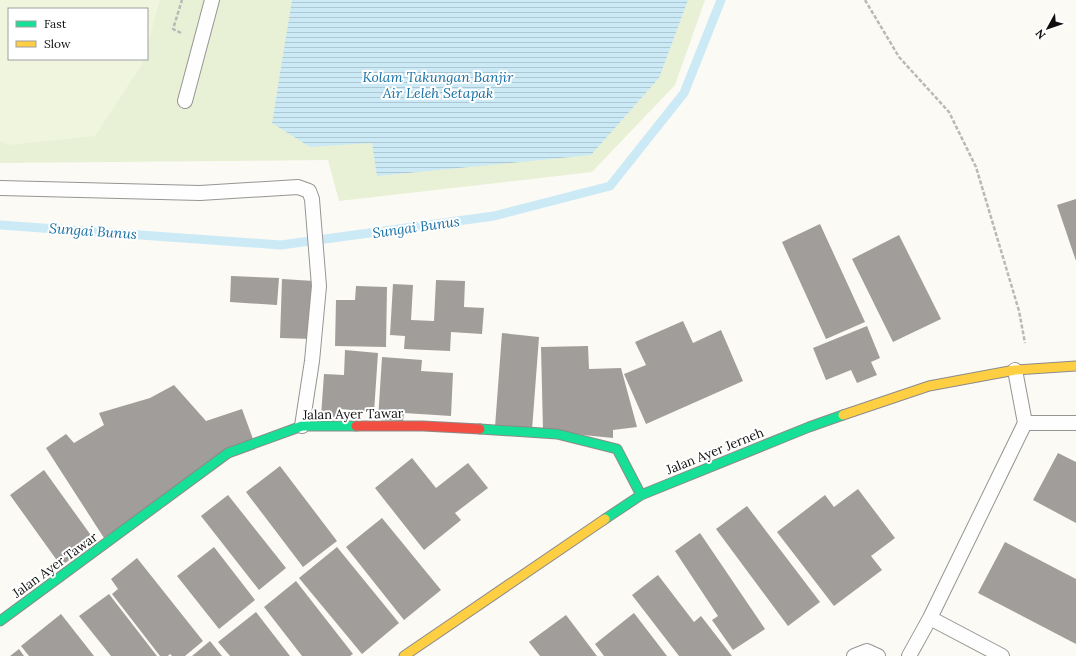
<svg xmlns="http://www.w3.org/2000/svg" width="1076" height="656" font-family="Lora,serif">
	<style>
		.park { fill: #e8f1d5; fill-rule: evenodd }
		.pitch { fill: #f0f5de }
		.water { fill: url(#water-rules) }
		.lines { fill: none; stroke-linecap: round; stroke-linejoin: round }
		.stream { stroke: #cbeaf6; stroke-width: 9 }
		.building { fill: #a09d9a }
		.lane-casing { stroke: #969593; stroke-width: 16 }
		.fast-casing { stroke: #8c8b89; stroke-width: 11 }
		.slow-casing { stroke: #8c8b89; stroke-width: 11 }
		.jam-casing { stroke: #8c8b89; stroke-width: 11 }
		.path { stroke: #b9b9b8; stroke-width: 2.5; stroke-dasharray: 4 2; stroke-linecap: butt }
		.lane { stroke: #fffefe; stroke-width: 14 }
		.fast { stroke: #16e098; stroke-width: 9 }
		.slow { stroke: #ffcf43; stroke-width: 9 }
		.jam { stroke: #f24e42; stroke-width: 9 }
		.labels { text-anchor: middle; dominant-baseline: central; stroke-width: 4; stroke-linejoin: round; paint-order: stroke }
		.street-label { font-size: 13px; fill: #0f0f0f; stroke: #fff }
		.water-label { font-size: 14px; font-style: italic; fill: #1670a4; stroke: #fff }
	</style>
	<defs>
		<pattern id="water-rules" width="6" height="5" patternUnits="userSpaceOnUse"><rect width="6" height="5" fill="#cbeaf6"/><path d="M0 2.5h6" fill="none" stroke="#adc8d2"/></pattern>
	</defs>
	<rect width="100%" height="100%" fill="#fcfaf5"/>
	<path class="park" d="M0,0H705L675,85L592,172L339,201L328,160L0,163ZM9,9H147V59H9Z"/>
	<path class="pitch" d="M0,0H160L147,46V9H9V59H143L141,66L95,136L9,145L0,141Z"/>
	<path class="water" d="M292,0H688L659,78L591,155L377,176L372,143L310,147L272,123Z"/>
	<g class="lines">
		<path class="stream" d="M0,225L281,245L494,216L610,186L684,93L721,0"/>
	</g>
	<path class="building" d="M1076,199V261L1057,205Z
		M820,224L865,322L826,339L782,242Z
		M899,235L941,319L893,342L852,259Z
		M231,276L279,278L277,305L230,302Z
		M282,279L314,281L312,339L280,338Z
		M436,280L465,281L464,307L484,308L482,334L451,332L450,351L404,349L405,336L390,335L393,284L413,285L411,320L434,321Z
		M356,286L387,287L386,347L335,346L336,300H355Z
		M683,321L693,343L721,330L743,381L646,424L624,374L646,365L635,342Z
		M867,326L880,358L871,362L877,375L857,383L851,370L826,380L813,348Z
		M502,333L539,337L532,430L495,427Z
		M588,346L589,369L621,368L637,427L613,430V438L543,431L541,347Z
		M345,350L378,353L374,412L340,409V418L321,416L324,374L344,375Z
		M382,357L422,360L421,371L453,373L451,416L404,413L403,421L378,420Z
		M174,385L206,421L242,409L253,439L104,538L46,448L66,434L74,443L104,425L99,413L150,398Z
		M1058,453L1076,462V523L1033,500Z
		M412,458L436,488L468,463L488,488L455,513L461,520L424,550L375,488Z
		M280,466L337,541L303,567L246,492Z
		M44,470L95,541L61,566L10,495Z
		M858,489L895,538L871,556L882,570L834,606L777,532L825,495L834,507Z
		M228,495L286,568L259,590L201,516Z
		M747,506L820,602L788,626L716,529Z
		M382,518L441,590L404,620L346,547Z
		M700,533L765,629L733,650L712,620L718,616L675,551Z
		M1005,542L1076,579V644L978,593Z
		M214,547L255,600L219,629L177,576Z
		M337,547L399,623L362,654L299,578Z
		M137,558L203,641L185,656H172L170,654L168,656H160L112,594L118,589L111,579Z
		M658,575L694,622L701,616L732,656H679L632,595Z
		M296,581L353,654L350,656H302L264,607Z
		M109,594L157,656H111L79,616Z
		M256,612L290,656H230L218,642Z
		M634,613L667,656H604L595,644Z
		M61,614L94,656H29L21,646Z
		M566,615L597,656H540L529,642Z
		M210,641L222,656H192Z
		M19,649L24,656H10Z"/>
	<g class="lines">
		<g class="lane-casing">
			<path id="lane" d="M185,101L212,0
				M0,188L200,193L298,187L309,191L312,199L313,212L319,286L312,361L302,426
				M1025,423H1076
				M930,618L1025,423L1015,370
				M854,656L867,651L878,656
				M909,656L930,618L1002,656"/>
		</g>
		<g class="fast-casing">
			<path id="fast" d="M480,429L557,434L617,449L641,495
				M605,519L641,495L809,427L843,415
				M0,621L228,453L302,426H356"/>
		</g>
		<g class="slow-casing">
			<path id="slow" d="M843,415L929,386L1015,370L1076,366
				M404,656L605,519"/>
		</g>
		<g class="jam-casing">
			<path id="jam" d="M356,426H423L480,429"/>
		</g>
		<path class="path" d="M865,0L899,57L949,112L976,167L1019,311L1025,343
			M181,33L173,29L182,0"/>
		<use href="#lane" class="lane"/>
		<use href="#fast" class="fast"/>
		<use href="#slow" class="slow"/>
		<use href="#jam" class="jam"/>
	</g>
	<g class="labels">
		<g class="street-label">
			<text transform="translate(353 414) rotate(-1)">Jalan Ayer Tawar</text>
			<text transform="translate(715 451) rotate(-22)">Jalan Ayer Jerneh</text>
			<text transform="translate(55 565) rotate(-36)">Jalan Ayer Tawar</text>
		</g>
		<g class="water-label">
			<text x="438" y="77">Kolam Takungan Banjir<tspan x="438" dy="16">Air Leleh Setapak</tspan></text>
			<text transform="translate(416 227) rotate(-8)">Sungai Bunus</text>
			<text transform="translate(93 231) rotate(4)">Sungai Bunus</text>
		</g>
	</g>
	<rect x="8" y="8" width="140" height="52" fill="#ffffff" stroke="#9f9f9f"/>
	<rect x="16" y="21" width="20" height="6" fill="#16e098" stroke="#9f9f9f"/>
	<text x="44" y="28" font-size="12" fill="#0f0f0f">Fast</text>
	<rect x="16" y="41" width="20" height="6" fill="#ffcf43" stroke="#9f9f9f"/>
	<text x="44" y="48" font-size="12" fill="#0f0f0f">Slow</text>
	<g transform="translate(1048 28) rotate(230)" stroke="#ffffff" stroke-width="3" paint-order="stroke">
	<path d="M0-3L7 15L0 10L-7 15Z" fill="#0f0f0f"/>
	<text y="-6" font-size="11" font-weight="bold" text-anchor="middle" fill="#0f0f0f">N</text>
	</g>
</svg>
